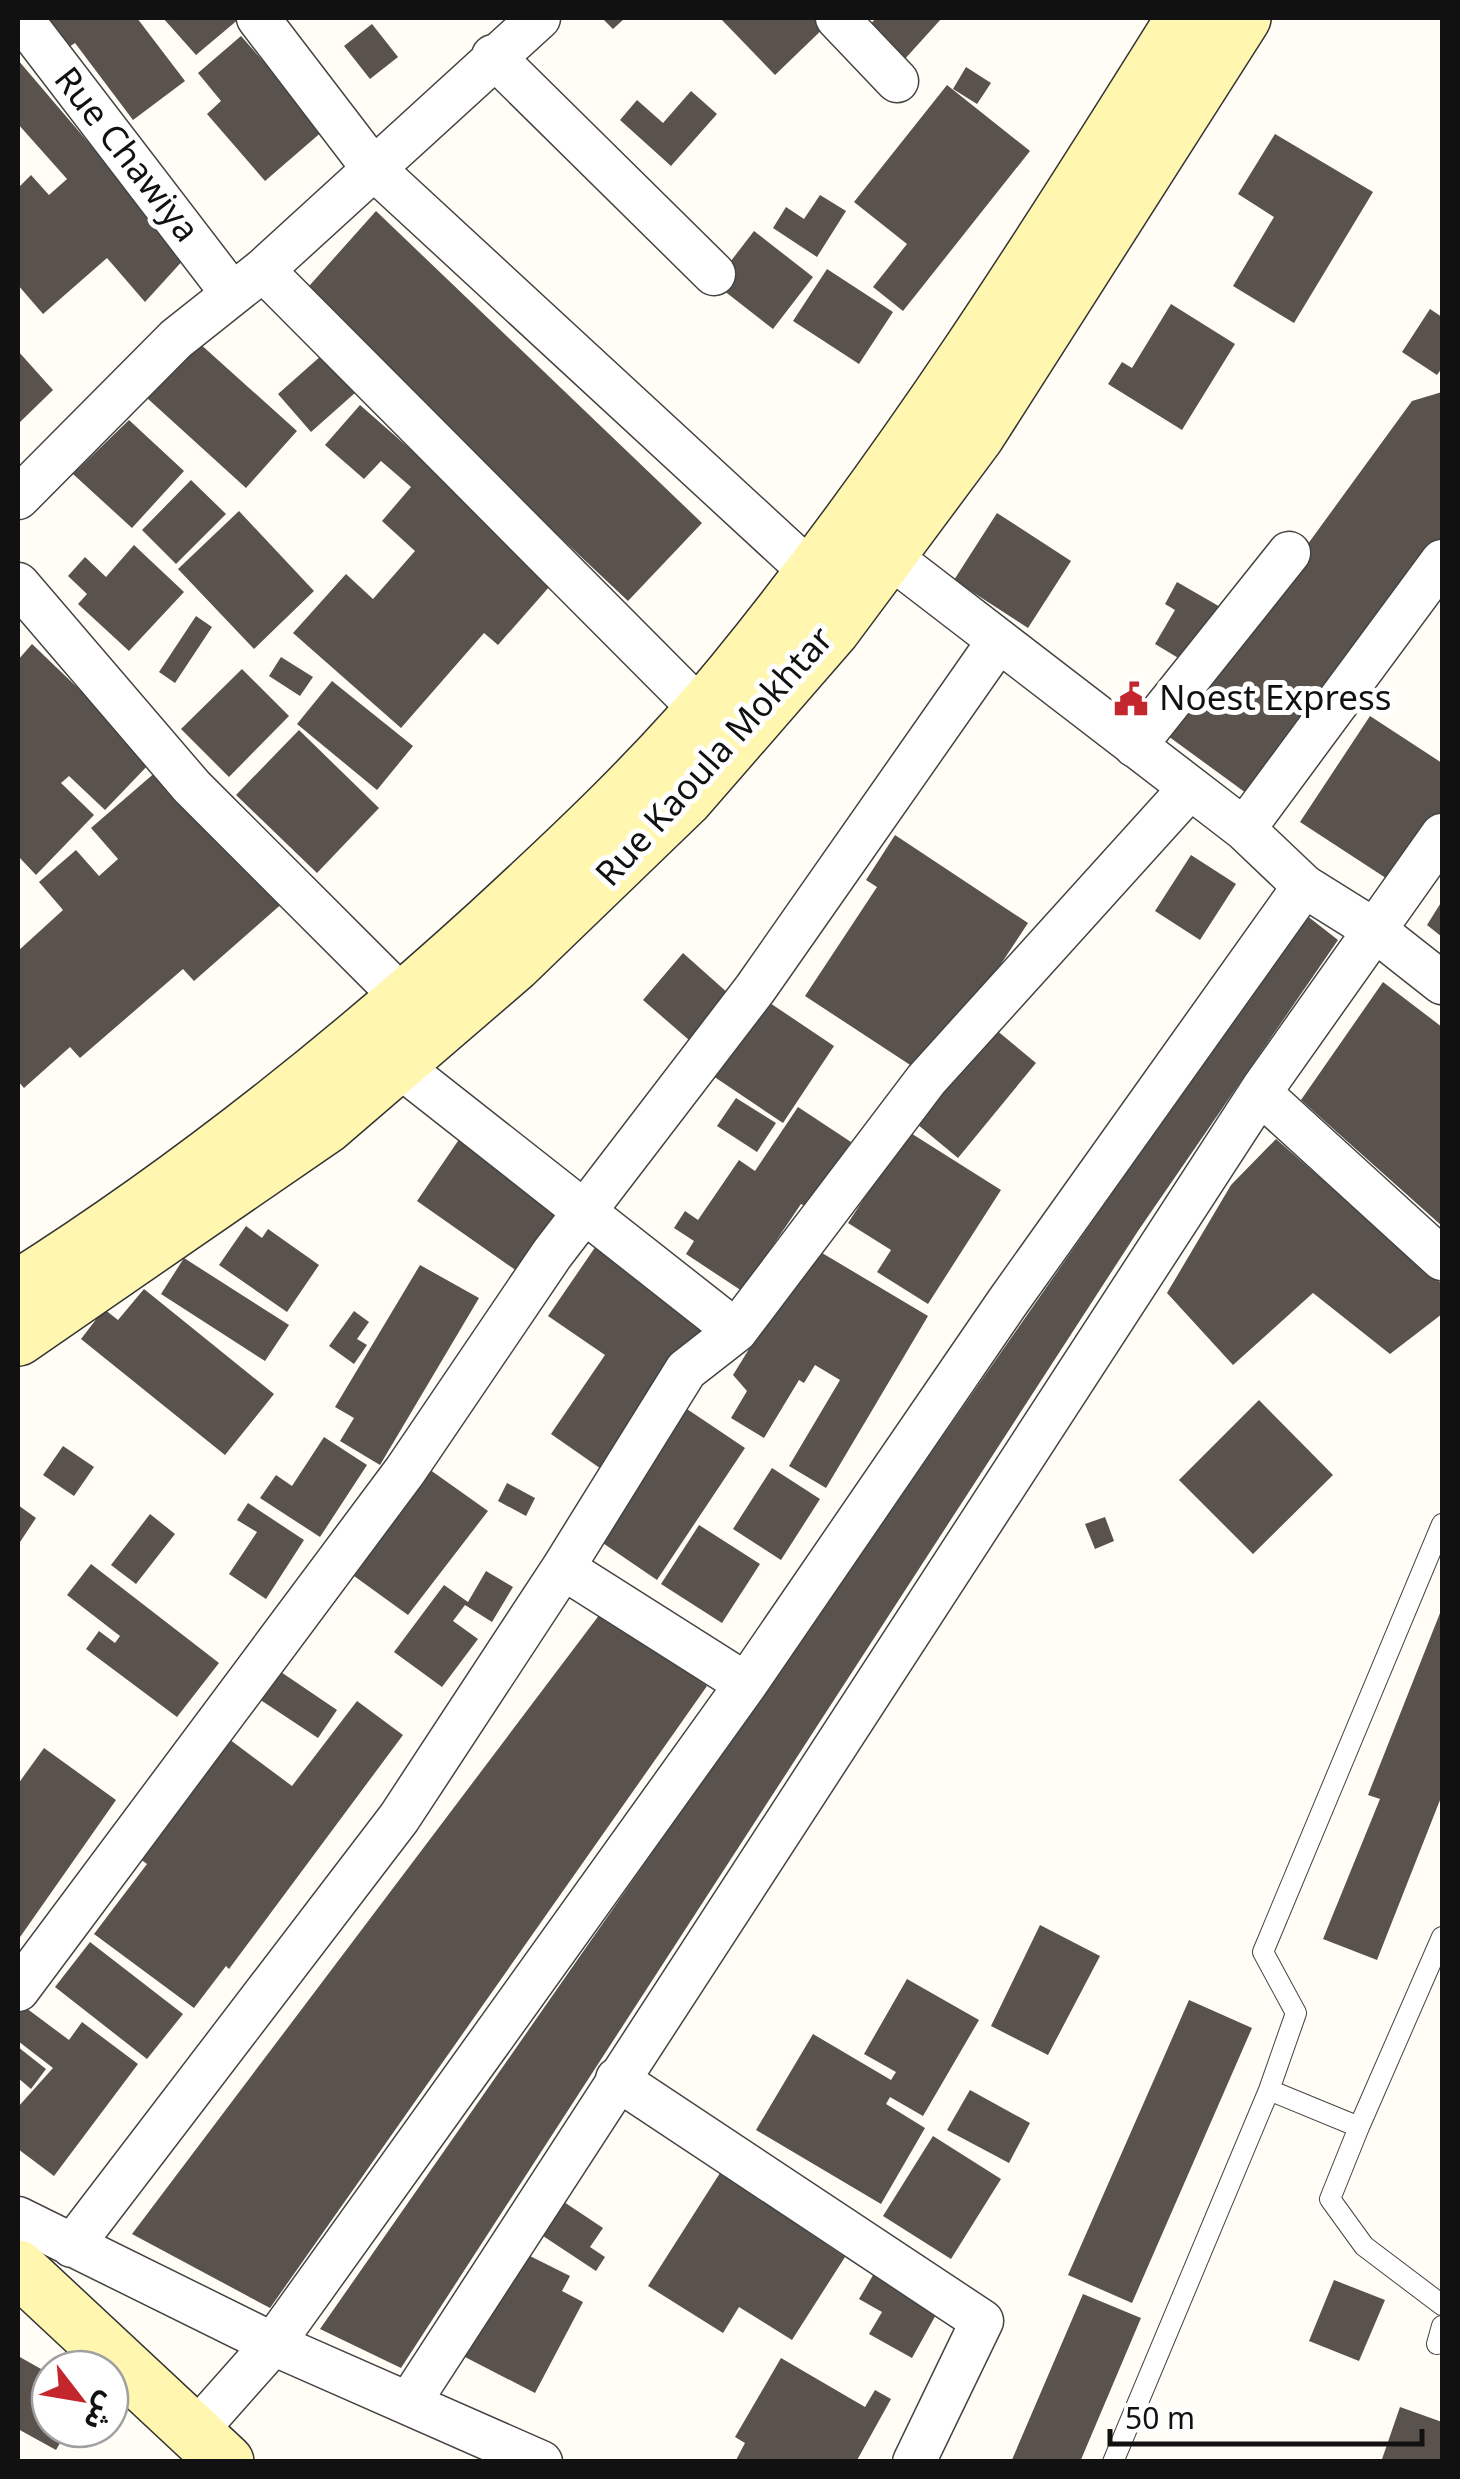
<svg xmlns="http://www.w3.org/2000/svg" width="1460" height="2479" font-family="Georgia,'Noto Sans Arabic',serif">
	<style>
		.building { fill: #5a524d }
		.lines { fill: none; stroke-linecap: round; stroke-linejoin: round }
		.service-casing { stroke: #444; stroke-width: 22 }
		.minor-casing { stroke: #444; stroke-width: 45 }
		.secondary-casing { stroke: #333; stroke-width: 58 }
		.service { stroke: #fff; stroke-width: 20 }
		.minor { stroke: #fff; stroke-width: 42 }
		.secondary { stroke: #fff6b0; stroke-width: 55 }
		.labels { text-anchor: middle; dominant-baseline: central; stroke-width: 10; stroke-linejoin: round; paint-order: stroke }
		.street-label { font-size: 35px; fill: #111; stroke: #fff }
		.poi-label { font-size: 35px; fill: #111; stroke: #fff; text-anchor: start }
	</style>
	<rect width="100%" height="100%" fill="#fffdf5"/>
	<path class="building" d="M47,18H137L185,81L133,120L75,43L69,47Z
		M163,18H240L196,55Z
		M602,18H625L613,29Z
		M720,18H826L830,22L775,75Z
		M876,18H942L903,61L867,28Z
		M372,24L398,57L370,79L344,46Z
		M241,36L324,130L265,181L207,114L221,101L198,73Z
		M18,60L186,257L145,302L107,258L43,314L18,285V188L31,175L49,195L67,179L18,124Z
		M966,67L991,83L977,104L953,89Z
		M947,85L1030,151L903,311L873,287L907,244L854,202Z
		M691,91L717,114L671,166L620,120L637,100L663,123Z
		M1275,134L1373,192L1294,323L1233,286L1274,217L1238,194Z
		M820,195L846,211L817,257L773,228L786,207L804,219Z
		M376,211L702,523L628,601L302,294Z
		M754,231L813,277L773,329L714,283Z
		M827,269L893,312L859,364L793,321Z
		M1171,304L1235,344L1182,430L1108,384L1122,362L1132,368Z
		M1430,309L1442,317V368L1437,375L1402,352Z
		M198,342L297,431L246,488L147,398Z
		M18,351L53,390L18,424Z
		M322,355L356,392L311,432L278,394Z
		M1442,392V537L1257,801L1168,736L1412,401Z
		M360,405L557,578L498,645L484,633L401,728L293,633L346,574L373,599L415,551L382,521L411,487L381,461L364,479L325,445Z
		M129,420L184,471L132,528L73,474Z
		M191,480L226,514L176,564L142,530Z
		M239,511L314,591L254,649L178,569Z
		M997,513L1071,561L1028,628L954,580Z
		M134,545L184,592L129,651L78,604L87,594L68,576L85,557L106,577Z
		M1177,582L1222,608L1190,665L1155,644L1175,610L1165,604Z
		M196,616L212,627L175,683L159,672Z
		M32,644L153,760L105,810L69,776L61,783L94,815L36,875L18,856V660Z
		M281,657L313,677L300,696L269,676Z
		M242,669L289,716L229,777L181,729Z
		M332,681L413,746L377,790L297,724Z
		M1370,716L1442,763V811L1395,884L1300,822Z
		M299,730L379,808L317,873L236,795Z
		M165,764L285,901L194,981L183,969L80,1058L70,1047L24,1088L18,1081V951L63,910L39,882L76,850L99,876L118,859L91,828Z
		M895,835L1028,923L927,1076L805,996L877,887L866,880Z
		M1191,855L1236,884L1200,940L1155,911Z
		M1442,901V937L1427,925Z
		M1306,915L1338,940L1138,1231L401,2368L320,2329Z
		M683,953L729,994L689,1040L643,1000Z
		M1383,982L1442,1027V1226L1301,1100Z
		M764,999L834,1046L783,1123L713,1076Z
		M995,1029L1036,1063L958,1158L917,1124Z
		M736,1098L776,1123L757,1152L717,1126Z
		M798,1107L851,1142L807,1207L801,1204L742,1291L686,1254L694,1241L674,1228L685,1211L698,1220L739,1160L755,1171Z
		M898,1125L1001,1190L928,1304L877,1272L891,1250L848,1223L863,1200L854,1194Z
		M460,1138L568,1213L524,1276L417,1201Z
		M1276,1139L1442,1284V1314L1390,1354L1313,1293L1233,1365L1167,1293L1231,1185Z
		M246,1226L262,1238L268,1229L319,1265L287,1312L219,1265Z
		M596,1246L709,1324L607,1473L551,1434L605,1355L548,1316Z
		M812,1247L928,1316L826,1488L789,1466L840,1380L815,1365L804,1383L799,1380L764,1438L731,1418L747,1391L733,1375Z
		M184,1258L289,1325L265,1361L161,1294Z
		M420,1265L479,1298L380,1465L340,1441L354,1418L335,1407Z
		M144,1289L274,1394L225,1455L81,1339L104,1309L118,1320Z
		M354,1311L369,1322L357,1339L367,1345L354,1364L329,1346Z
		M1259,1400L1333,1475L1253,1554L1179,1480Z
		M681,1405L745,1448L657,1580L594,1537Z
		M324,1437L367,1465L320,1537L260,1498L276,1475L292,1486Z
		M63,1446L94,1467L74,1496L43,1475Z
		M419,1462L488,1511L408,1615L343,1568Z
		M772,1468L820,1499L781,1560L733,1529Z
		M507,1483L535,1498L526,1516L498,1501Z
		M248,1503L304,1540L266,1599L229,1574L257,1532L237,1520Z
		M18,1505L36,1518L20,1542L18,1540Z
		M150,1514L175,1534L136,1584L111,1565Z
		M1105,1517L1114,1541L1095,1549L1085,1524Z
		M699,1525L760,1564L722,1623L661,1584Z
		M91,1564L219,1663L177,1717L86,1649L99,1631L115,1643L120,1636L67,1595Z
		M486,1571L513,1587L492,1622L465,1605L453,1621L478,1639L442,1687L394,1652L444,1585L468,1602Z
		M1442,1608V1795L1377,1960L1323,1939L1380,1799L1368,1795Z
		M603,1610L707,1686L270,2308L132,2234Z
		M275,1668L337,1710L318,1738L256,1697Z
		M357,1701L403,1735L229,1969L226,1966L194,2008L94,1934L147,1864L136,1856L225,1736L292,1786Z
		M44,1748L116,1800L18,1940V1784Z
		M1040,1925L1100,1956L1048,2055L991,2026Z
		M90,1942L183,2014L147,2059L55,1987Z
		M907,1979L979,2020L923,2116L890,2097L886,2104L925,2128L881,2204L756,2130L813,2034L891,2080L896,2072L864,2054Z
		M1189,2000L1252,2028L1132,2303L1068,2275Z
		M18,2002L69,2040L82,2022L138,2064L54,2176L18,2149V2107L53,2068L18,2041Z
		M18,2047L46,2069L31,2089L18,2078Z
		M970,2090L1030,2123L1009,2163L947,2130Z
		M933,2136L1001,2179L951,2259L883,2216Z
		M720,2173L845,2257L792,2340L739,2307L723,2333L648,2286Z
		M555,2196L603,2228L590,2247L605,2257L596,2271L534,2230Z
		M520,2251L570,2276L562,2291L583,2302L535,2393L465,2357Z
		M879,2265L943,2302L912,2358L869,2334L882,2312L859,2299Z
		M1334,2280L1385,2300L1359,2361L1309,2341Z
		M1083,2294L1141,2318L1080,2462H1011Z
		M18,2356L50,2374V2429H68L56,2450L18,2429Z
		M781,2358L865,2407L875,2390L891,2399L856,2462H735L745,2443L735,2437Z
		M1400,2407L1442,2422V2462H1381Z"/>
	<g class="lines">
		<g class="service-casing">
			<path id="service" d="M1269,2090L1359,2127L1442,1937
				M1359,2127L1330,2199L1364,2246L1442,2305
				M1437,2344L1442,2326
				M1113,2462L1269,2090L1296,2013L1263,1952L1442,1524"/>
		</g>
		<g class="minor-casing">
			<path id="minor" d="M21,18L231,292
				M258,18L372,167L813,574
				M837,18L897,81
				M493,56L714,274
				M263,270L701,710
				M18,498L176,339L263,270L539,18
				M889,556L1244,829L1304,886L1376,931L1442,983
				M18,584L192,787L404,999
				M1135,746L1289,553
				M1244,829L1442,561
				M398,1065L736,1331
				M1260,1093L1442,1259
				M563,1568L746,1684
				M18,1990L405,1471L552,1254L755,989L997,643
				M617,2079L982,2321L914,2462
				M18,2218L273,2344L541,2462
				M72,2246L399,1818L563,1568L686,1370L736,1331L926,1080L1190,788
				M409,2403L1263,1088L1442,835
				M195,2432L273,2344L746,1684L1007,1303L1304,886"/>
		</g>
		<g class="secondary-casing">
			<path id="secondary" d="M18,1288C186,1182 341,1058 488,924C574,845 659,765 733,674C902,467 1043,244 1184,18
				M18,1338L327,1125L514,964L685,799L832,630L977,435L1243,18
				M18,2268L226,2462"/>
		</g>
		<use href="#service" class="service"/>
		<use href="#minor" class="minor"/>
		<use href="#secondary" class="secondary"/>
	</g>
	<defs>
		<g id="civic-bare" transform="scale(2.7)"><path d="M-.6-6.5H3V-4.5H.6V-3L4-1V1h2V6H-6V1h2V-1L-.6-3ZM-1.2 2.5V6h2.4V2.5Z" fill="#c4262e" stroke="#fff" stroke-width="2.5" paint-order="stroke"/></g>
	</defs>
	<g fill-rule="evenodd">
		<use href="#civic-bare" x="1131" y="699"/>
	</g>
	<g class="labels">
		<g class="street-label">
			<text transform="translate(126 155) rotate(52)">Rue Chawiya</text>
			<text transform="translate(715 757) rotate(-48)">Rue Kaoula Mokhtar</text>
		</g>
		<g class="poi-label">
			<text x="1159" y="699">Noest Express</text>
		</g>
	</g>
	<rect width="1460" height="2479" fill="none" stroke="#111111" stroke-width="40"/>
	<g transform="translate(80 2399) rotate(121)"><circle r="48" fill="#ffffff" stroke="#a0a0a0" stroke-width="2.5"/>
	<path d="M0-8L18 38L0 25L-18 38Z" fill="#c4262e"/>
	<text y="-15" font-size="28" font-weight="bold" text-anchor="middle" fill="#111111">ش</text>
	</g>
	<path d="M1110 2429v15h312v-15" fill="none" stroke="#111111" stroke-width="5"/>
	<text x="1125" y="2429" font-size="30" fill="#111111" stroke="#ffffff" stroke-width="8" paint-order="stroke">50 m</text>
</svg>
